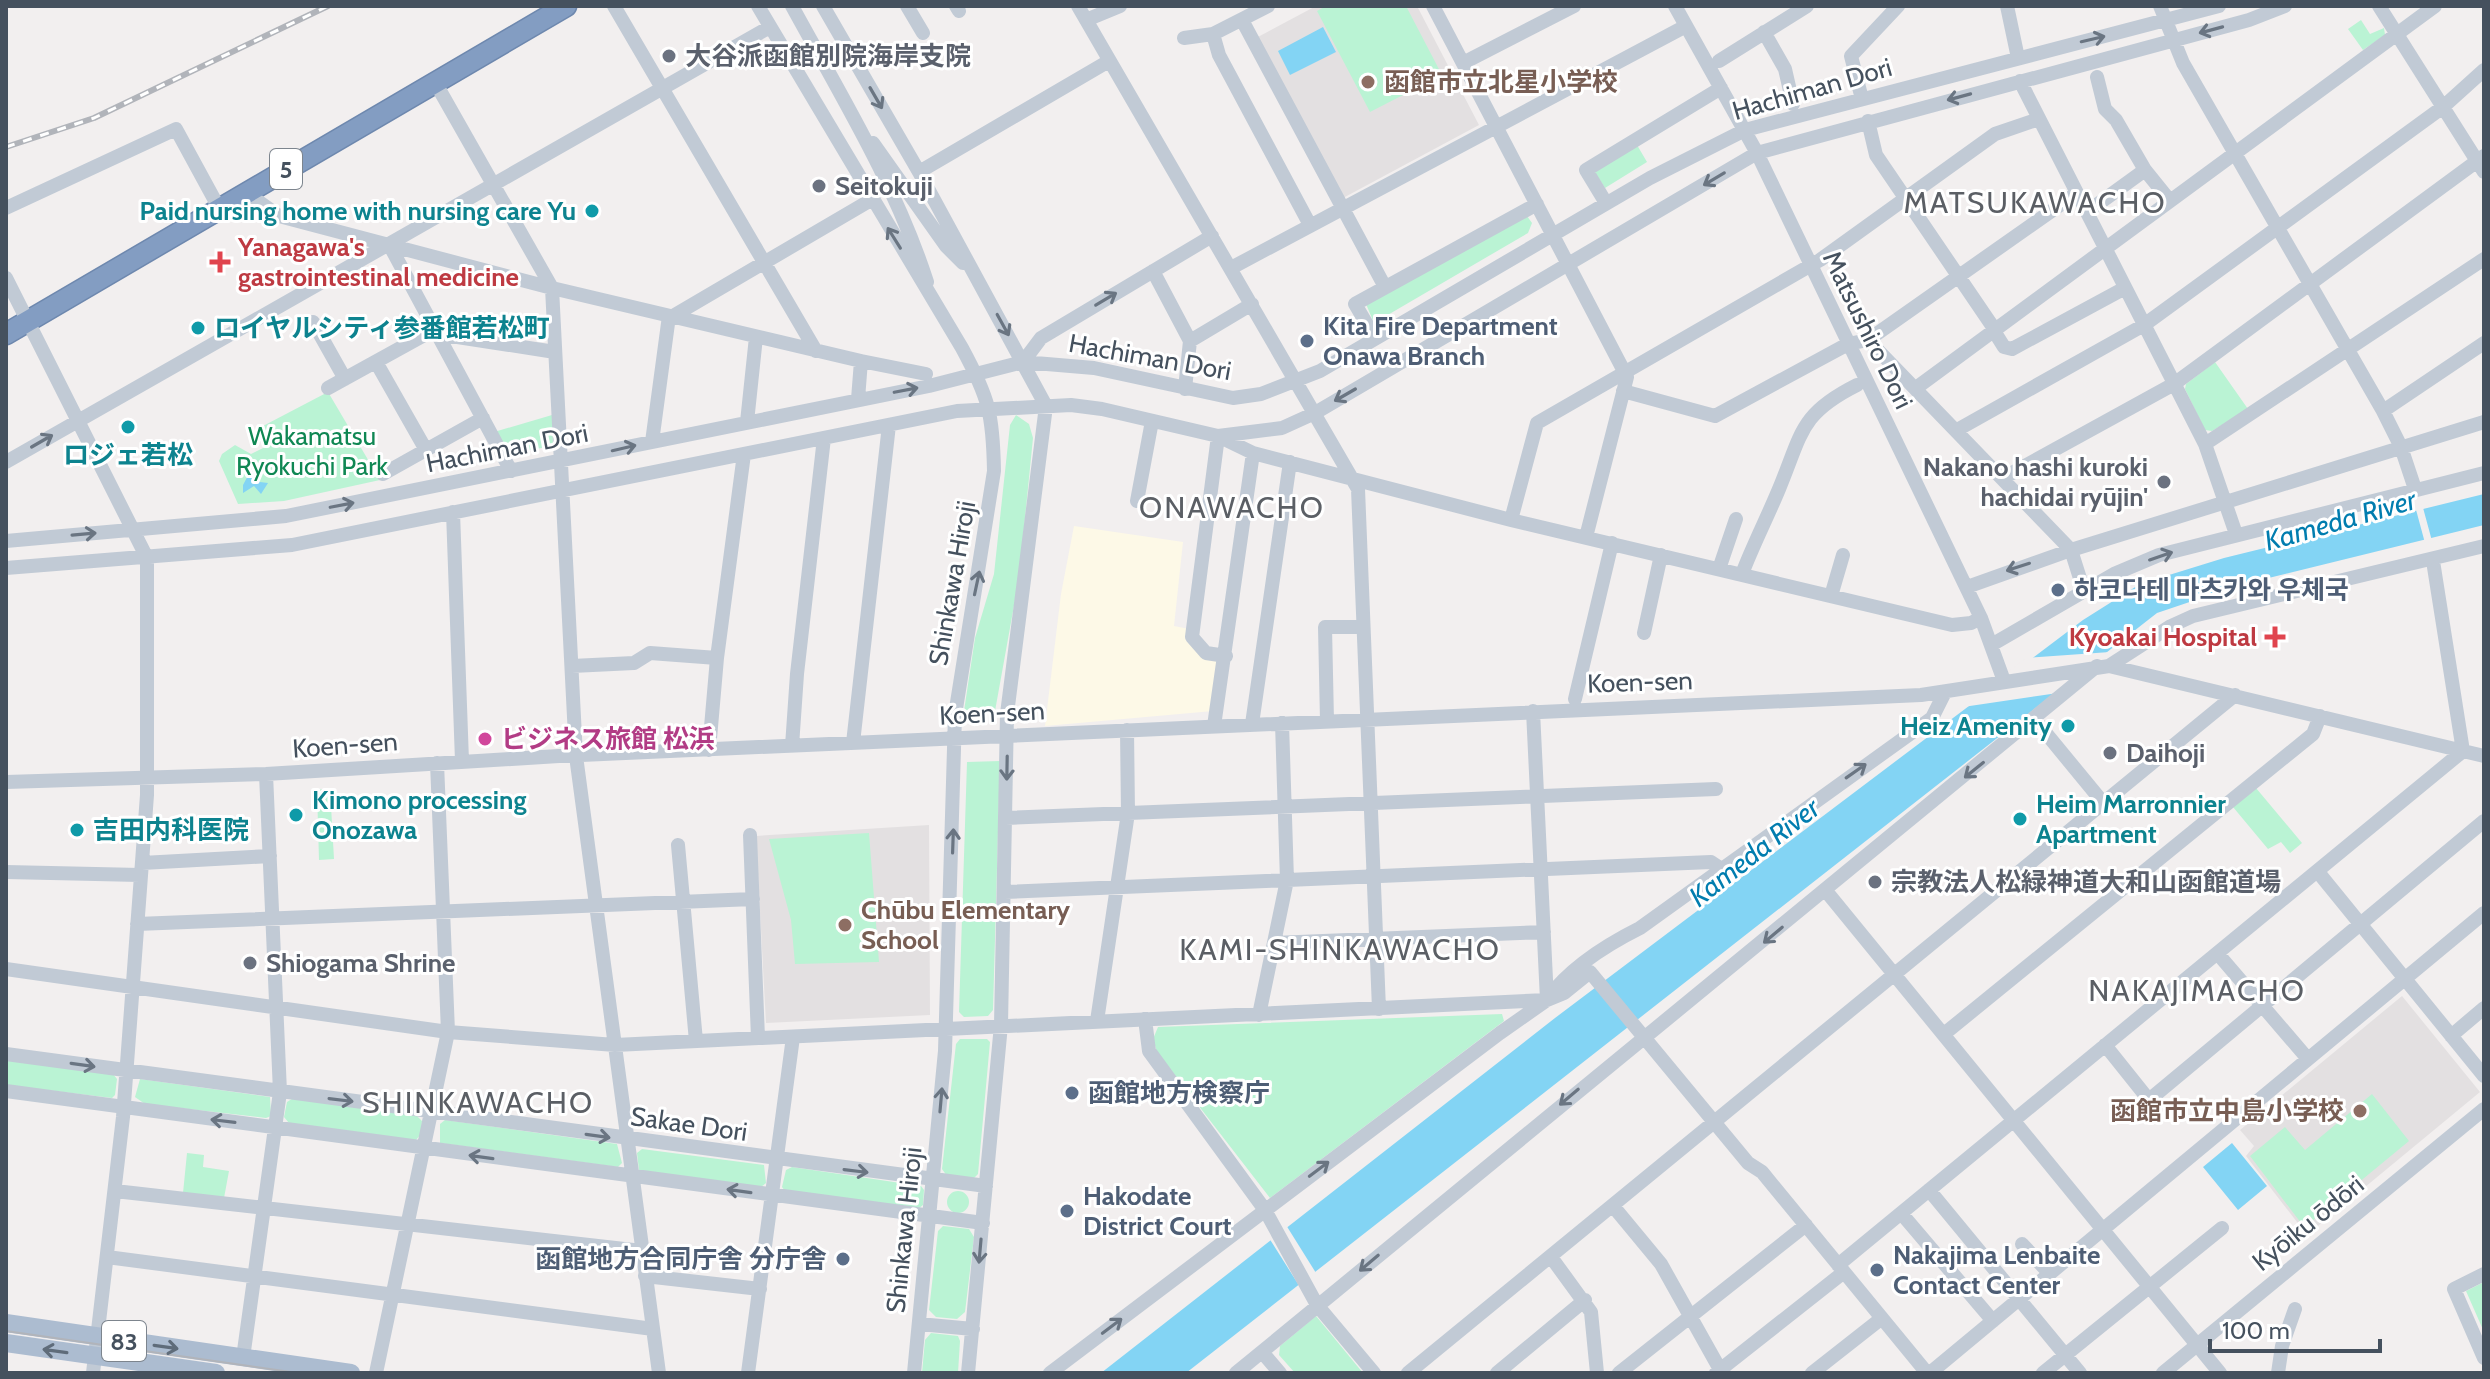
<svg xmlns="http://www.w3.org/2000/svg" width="2490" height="1379" font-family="Cabin,'Noto Sans JP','Noto Sans KR',sans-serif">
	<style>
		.commercial { fill: #fdf9e7 }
		.education { fill: #e3e0e1 }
		.green { fill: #baf3d4 }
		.water { fill: #83d4f4 }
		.pier { fill: #f2efef }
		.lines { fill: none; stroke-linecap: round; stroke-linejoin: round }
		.highway-casing { stroke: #6e88ae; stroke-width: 23 }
		.minor { stroke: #c1cad5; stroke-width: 14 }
		.major { stroke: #acbcd0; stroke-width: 18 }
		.highway { stroke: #839dc2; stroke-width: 20 }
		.tram { stroke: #b1b4ba; stroke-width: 2 }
		.rail-casing { stroke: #b1b4ba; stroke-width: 6 }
		.rail { stroke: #fff; stroke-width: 3; stroke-dasharray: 9; stroke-linecap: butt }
		.oneway { stroke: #6a7582 }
		.oneway2 { stroke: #5f6c7a }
		.worship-dot { fill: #6b7280; stroke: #fff; stroke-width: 3 }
		.education-dot { fill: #8d6e63; stroke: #fff; stroke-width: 3 }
		.culture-dot { fill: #0f9aa8; stroke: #fff; stroke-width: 3 }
		.health-dot { fill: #e0444e; stroke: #fff; stroke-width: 3 }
		.service-dot { fill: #5c6f8a; stroke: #fff; stroke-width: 3 }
		.hotel-dot { fill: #d1479c; stroke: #fff; stroke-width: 3 }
		.labels { text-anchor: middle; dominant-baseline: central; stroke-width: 6; stroke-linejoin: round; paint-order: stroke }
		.shield { fill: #fff; stroke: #7d858e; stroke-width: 2 }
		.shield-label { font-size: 24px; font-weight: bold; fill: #45515e }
		.worship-label { font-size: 26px; font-weight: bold; fill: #5b616d; stroke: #fff; text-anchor: start }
		.education-label { font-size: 26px; font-weight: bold; fill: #785e54; stroke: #fff; text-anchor: start }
		.street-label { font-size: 26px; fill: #45515e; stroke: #fff }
		.culture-label { font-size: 26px; font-weight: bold; fill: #0d838f; stroke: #fff; text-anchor: start }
		.health-label { font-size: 26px; font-weight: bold; fill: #be3a42; stroke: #fff; text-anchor: start }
		.service-label { font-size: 26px; font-weight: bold; fill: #4e5e75; stroke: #fff; text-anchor: start }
		.park-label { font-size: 26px; fill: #0f8753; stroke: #fff }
		.hotel-label { font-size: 26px; font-weight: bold; fill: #b23c85; stroke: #fff; text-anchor: start }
		.water-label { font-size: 28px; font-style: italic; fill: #017daf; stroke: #fff }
		.quarter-label { font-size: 30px; letter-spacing: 2px; fill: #5b5f65; stroke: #fff }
	</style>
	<rect width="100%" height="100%" fill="#f2efef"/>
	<path class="commercial" d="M1074,526L1183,542L1174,626L1189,629L1190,639L1223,658L1213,711L1045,726L1061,594Z"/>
	<path class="education" d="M1316,6H1417L1479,125L1343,198L1256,38Z
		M929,825L930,1015L766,1023L756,836Z
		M2402,996L2480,1092L2307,1235L2246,1156L2254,1146L2240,1130Z"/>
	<path class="green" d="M1326,6H1406L1442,75L1370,112L1317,11Z
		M2361,20L2370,34L2384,28L2385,35L2363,50L2348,29Z
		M1637,145L1647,162L1605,188L1594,171Z
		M1527,216L1532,223L1528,233L1374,323L1366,304Z
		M2215,362L2248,409L2212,431L2205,430L2185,389L2186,384Z
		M328,392L380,480L284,501L238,504L219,461L222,454L235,445L251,454L265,447L268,439L263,426Z
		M552,415L553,446L507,454L494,432Z
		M1016,415L1029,424L1033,438L1019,578L995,711H964L975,638L994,574L1010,425Z
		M1000,761L993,1010L988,1016L964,1017L959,1012L967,762Z
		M330,788L334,859L319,860L317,790Z
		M2256,788L2302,843L2290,853L2281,842L2268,849L2233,807Z
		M869,833L879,962L795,964L791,920L769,839Z
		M1502,1014L1504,1021L1270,1198L1157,1052L1153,1039L1158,1027Z
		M960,1039H987L990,1042L978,1174L973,1179L947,1176L942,1169L956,1044Z
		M6,1060L113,1074L117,1079L115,1095L112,1098L6,1085Z
		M140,1079L270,1097L271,1116L266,1118L145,1104L135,1097Z
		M2372,1094L2409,1141L2312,1221L2301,1223L2250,1156L2285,1127L2305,1150Z
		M295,1097L417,1116L422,1121L421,1134L416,1140L289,1123L284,1117L287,1102Z
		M445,1120L617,1144L622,1163L618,1167L440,1143V1124Z
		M642,1149L764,1165L766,1183L761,1187L639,1170L637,1153Z
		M187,1153L204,1155L203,1167L229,1171L224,1198L183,1193Z
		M792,1167L921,1186L924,1190L923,1205L918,1209L785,1191L782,1187L786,1170Z
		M947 1202a11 11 0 1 1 22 0a11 11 0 1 1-22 0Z
		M943,1226L969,1229L974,1237L965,1312L957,1319L936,1317L929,1310L938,1231Z
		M2484,1282V1332L2466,1291Z
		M1316,1316L1363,1373H1295L1279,1355L1280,1346Z
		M931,1333L958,1336L960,1341L958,1373H922L925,1340Z"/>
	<path class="water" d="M1323,27L1336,52L1290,75L1278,51Z
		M251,470L255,475L260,471V482L268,483L261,494L254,486L243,493V485Z
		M2484,494V525L2240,585L2157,613L1186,1373H1101L1555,1018L2083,620L2140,584L2224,558Z
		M2232,1143L2267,1186L2238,1210L2203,1167Z"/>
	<path class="pier" d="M2422,504L2432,541L2425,543L2415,506Z
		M2110,652L2058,693L1963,707L2026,658Z
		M1286,1225L1316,1273L1300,1287L1269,1238Z"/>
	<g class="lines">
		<g class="highway-casing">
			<path id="highway" d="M6,334L566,6"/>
		</g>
		<path class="minor" d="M614,6L816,351
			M758,6L962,348C989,398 993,414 994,471L955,715L945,1051L914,1373
			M792,6C840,94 896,185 927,282
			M823,6L919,172L1046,406L1007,714L1001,1025L968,1373
			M907,6L923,33
			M956,6L959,11
			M1078,6L1358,489L1379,1009
			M1433,6L1627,377L1586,537
			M1675,6L1757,153L1981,618L2004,681
			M2007,6L2018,58
			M2160,6L2183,63L2383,411L2401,447L2415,489
			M2379,6L2484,172
			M1086,20L1120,6
			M1242,20L1385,287
			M1764,32L1785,69L1793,104
			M1213,34L1219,55L1310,225
			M1184,38L1213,34L1268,6
			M1719,61L1807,6
			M1463,63L1574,6
			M2020,81L2205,444L2236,534
			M435,82L552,288L576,756L659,1373
			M1862,99L1851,56L1898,6
			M1868,121L1876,155L1995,330
			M873,143L946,246L963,263
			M2145,170L2170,201
			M919,172L1109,61
			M245,192L279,216L552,288L861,361L858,399
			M1606,203L1586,170L1721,88
			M6,208L176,129L219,208
			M2087,212L2145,170L2116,120L2105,109L2097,77
			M390,246L511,471
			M1231,268L1686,26
			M1153,271L1190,341L1185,389
			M6,278L147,558V795L123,1117L93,1373
			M673,316L871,200
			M313,322L345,379
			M1994,331L2004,347L2012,349L2125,288
			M438,334L555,352
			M1375,338L1355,304L1537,204
			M1868,340L2077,193
			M1190,341L1252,304
			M861,361L926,374
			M376,362L426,450
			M1023,362L1041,338L1212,236
			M328,388L435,329
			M1916,388L2435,6
			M1623,391L1715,416L1848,344L1868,340L2071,550L2084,591
			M2383,411L2484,343
			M747,422L756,337
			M1957,430L2144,325L2443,107L2484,70
			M652,442L669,316
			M2205,444L2484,259
			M6,462L770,27
			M383,474L483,418
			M2003,478L2174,384L2484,156
			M1137,501L1152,421
			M453,512L462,761
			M1511,520L1537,423L1820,260L1995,134L2039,119
			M6,541L286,516L929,386L1023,362L1094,368L1233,398L1261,394L1320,371L1650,178L1745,130L2219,6
			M6,568L292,545L957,411L1071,405L1102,409L1218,436L1282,428L1315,413L1757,153L2249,20L2285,6
			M1719,569L1736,519
			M1742,574C1753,545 1767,518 1779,489C1802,434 1799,414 1857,385
			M1967,587L2071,550L2484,422
			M1831,596L1843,555
			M1644,633L1661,555
			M1993,644L2114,574L2159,555L2484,473
			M1226,656L1206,653L1192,637L1218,436L1253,453L1511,520L1952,625L1971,623L1981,618
			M572,666L634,663L650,653L717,658
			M2109,666L2171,626L2193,616L2484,546
			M1575,699L1612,543
			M1533,711L1547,1000
			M2035,720L2105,805
			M1327,721L1325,627H1363
			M1252,724L1290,462
			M1214,726L1253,453
			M853,743L889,425
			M792,746L797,674L824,438
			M709,750L717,658L744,454
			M6,782L266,774L559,756L1921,695L2109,666L2484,756
			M1006,818L1716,789
			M750,835L758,1038
			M678,845L696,1041
			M142,863L270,856
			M6,872L140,875
			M2318,872L2484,1076
			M1826,891L2220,1373
			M1005,892L1711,862L1720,868
			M137,924L753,899
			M1274,943L1544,932
			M2218,954L2308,1059
			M6,969L448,1032L615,1045L1547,1000
			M1547,999C1569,969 1606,945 1640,928L1932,718L1945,692
			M1259,1015L1287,880L1282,723
			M1145,1019L1149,1051L1265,1210L1317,1305L1374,1373
			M1097,1021L1128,813L1127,730
			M1944,1034L2313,734L2320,716
			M2451,1036L2484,1008
			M2105,1045L2149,1100L2484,821
			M6,1054L986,1186
			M6,1091L983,1223
			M1929,1190L2080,1373
			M115,1191L642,1251
			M1613,1206L1661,1264L1722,1373
			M1901,1213L1993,1321
			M2022,1244L2050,1274
			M107,1257L653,1329
			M1551,1257L1591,1312L1597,1373
			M1838,1265L2463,751L2433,561
			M2484,1274L2454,1289L2484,1358
			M645,1276L760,1289
			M919,1324L973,1329
			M1262,1352L1280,1373
			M243,1358L280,1092L266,774
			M376,1373L448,1032L437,763
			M748,1373L793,1037
			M1050,1373L1500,1033L1547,1000L1564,993L1590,972L1748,1163L1762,1172L1927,1373
			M1236,1373L2097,666
			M1408,1373L2235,695
			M1497,1373L1585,1300
			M1619,1373L1806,1225
			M1716,1373L1844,1272
			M1812,1373L1882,1318
			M1930,1373L2484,913
			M2043,1373L2222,1228
			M2163,1373L2484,1109
			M2278,1373L2282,1346L2295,1309"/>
		<path class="major" d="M6,1323L351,1373
			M6,1343L216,1373"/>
		<use href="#highway" class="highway"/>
		<path class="tram" d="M6,1331L298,1373"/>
		<g class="rail-casing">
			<path id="rail" d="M6,147L94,118L328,6"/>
		</g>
		<use href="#rail" class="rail"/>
	</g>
	<defs><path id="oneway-shaft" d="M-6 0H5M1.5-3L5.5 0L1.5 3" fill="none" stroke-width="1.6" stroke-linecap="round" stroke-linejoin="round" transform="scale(2)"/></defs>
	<g class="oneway">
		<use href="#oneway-shaft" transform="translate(2211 30) rotate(165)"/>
		<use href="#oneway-shaft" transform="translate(2093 39) rotate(-13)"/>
		<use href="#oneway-shaft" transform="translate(1959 97) rotate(165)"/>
		<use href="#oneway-shaft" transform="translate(876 98) rotate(60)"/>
		<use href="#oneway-shaft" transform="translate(1714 179) rotate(149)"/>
		<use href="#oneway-shaft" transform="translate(894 238) rotate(-122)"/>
		<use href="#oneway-shaft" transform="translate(1106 299) rotate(-31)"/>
		<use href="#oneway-shaft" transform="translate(1003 325) rotate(61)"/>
		<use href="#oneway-shaft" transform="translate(906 390) rotate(-11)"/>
		<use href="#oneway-shaft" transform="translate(1345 395) rotate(150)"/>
		<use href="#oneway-shaft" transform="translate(42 441) rotate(-30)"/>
		<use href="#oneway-shaft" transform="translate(624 448) rotate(-13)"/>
		<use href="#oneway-shaft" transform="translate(342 505) rotate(-11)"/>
		<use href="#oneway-shaft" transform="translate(84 534) rotate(-5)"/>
		<use href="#oneway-shaft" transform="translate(2161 556) rotate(-19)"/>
		<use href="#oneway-shaft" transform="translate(2018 567) rotate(162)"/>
		<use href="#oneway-shaft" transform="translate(977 583) rotate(-78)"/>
		<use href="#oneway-shaft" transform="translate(1007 768) rotate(91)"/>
		<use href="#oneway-shaft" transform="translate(1974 770) rotate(141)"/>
		<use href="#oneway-shaft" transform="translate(1856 771) rotate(-35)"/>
		<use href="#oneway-shaft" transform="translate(953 841) rotate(-88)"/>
		<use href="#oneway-shaft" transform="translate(1773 935) rotate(140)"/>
		<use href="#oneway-shaft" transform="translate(83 1065) rotate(8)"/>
		<use href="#oneway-shaft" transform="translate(1569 1097) rotate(140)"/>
		<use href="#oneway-shaft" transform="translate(341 1100) rotate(7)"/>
		<use href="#oneway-shaft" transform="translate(941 1100) rotate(-85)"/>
		<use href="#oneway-shaft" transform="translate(223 1121) rotate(-173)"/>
		<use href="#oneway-shaft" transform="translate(598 1136) rotate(8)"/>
		<use href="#oneway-shaft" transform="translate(481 1157) rotate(-172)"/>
		<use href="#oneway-shaft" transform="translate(1319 1169) rotate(-37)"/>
		<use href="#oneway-shaft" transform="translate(856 1171) rotate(7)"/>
		<use href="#oneway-shaft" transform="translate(739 1191) rotate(-172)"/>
		<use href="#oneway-shaft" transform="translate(980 1251) rotate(95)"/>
		<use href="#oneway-shaft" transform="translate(1369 1263) rotate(140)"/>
		<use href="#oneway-shaft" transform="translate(1112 1326) rotate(-37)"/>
	</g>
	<g class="oneway2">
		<use href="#oneway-shaft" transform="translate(166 1347) rotate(8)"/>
		<use href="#oneway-shaft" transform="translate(55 1351) rotate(-172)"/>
	</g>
	<g class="worship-dot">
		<circle cx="669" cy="56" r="8"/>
		<circle cx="819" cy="186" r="8"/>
		<circle cx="2164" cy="482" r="8"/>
		<circle cx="2110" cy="753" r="8"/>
		<circle cx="1875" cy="882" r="8"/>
		<circle cx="250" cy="963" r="8"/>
	</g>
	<g class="education-dot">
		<circle cx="1368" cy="82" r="8"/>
		<circle cx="845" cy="925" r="8"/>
		<circle cx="2360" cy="1111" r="8"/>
	</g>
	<g class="culture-dot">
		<circle cx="592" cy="211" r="8"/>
		<circle cx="198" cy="328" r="8"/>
		<circle cx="128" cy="427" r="8"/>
		<circle cx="2068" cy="726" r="8"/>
		<circle cx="296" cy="815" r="8"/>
		<circle cx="2020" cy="819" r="8"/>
		<circle cx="77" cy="830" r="8"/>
	</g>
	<g class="health-dot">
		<path d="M216 250h8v8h8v8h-8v8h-8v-8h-8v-8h8z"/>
		<path d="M2271 625h8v8h8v8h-8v8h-8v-8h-8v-8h8z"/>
	</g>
	<g class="service-dot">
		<circle cx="1307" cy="341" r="8"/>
		<circle cx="2058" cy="590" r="8"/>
		<circle cx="1072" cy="1093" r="8"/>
		<circle cx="1067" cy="1211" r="8"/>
		<circle cx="843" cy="1259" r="8"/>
		<circle cx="1877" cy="1270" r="8"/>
	</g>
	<circle class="hotel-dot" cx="485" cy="739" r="8"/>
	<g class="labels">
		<g class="shield">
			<rect x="270" y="149" width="32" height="40" rx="6"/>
			<rect x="102" y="1321" width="44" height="40" rx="6"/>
		</g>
		<g class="shield-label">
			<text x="286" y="169">5</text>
			<text x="124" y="1341">83</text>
		</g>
		<g class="worship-label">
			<text x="685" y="56">大谷派函館別院海岸支院</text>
			<text x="835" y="186">Seitokuji</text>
			<text x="2148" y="467" text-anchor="end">Nakano hashi kuroki<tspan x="2148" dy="30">hachidai ryūjin'</tspan></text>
			<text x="2126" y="753">Daihoji</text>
			<text x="1891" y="882">宗教法人松緑神道大和山函館道場</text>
			<text x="266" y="963">Shiogama Shrine</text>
		</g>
		<g class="education-label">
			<text x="1384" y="82">函館市立北星小学校</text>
			<text x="861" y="910">Chūbu Elementary<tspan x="861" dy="30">School</tspan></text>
			<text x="2344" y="1111" text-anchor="end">函館市立中島小学校</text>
		</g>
		<g class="street-label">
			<text transform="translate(1812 89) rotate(-16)">Hachiman Dori</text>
			<text transform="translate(1868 330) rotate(64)">Matsushiro Dori</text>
			<text transform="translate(1150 357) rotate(10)">Hachiman Dori</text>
			<text transform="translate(507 448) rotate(-11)">Hachiman Dori</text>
			<text transform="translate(952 583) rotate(-80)">Shinkawa Hiroji</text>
			<text transform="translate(1640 682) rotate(-2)">Koen-sen</text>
			<text transform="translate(992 713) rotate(-3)">Koen-sen</text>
			<text transform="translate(345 745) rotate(-4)">Koen-sen</text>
			<text transform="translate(689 1124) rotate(8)">Sakae Dori</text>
			<text transform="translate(2308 1223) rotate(-39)">Kyōiku ōdōri</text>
			<text transform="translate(904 1230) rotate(-84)">Shinkawa Hiroji</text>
		</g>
		<g class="culture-label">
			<text x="576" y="211" text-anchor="end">Paid nursing home with nursing care Yu</text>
			<text x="214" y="328">ロイヤルシティ参番館若松町</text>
			<text x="128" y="455" text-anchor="middle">ロジェ若松</text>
			<text x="2052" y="726" text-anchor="end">Heiz Amenity</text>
			<text x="312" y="800">Kimono processing<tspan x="312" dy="30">Onozawa</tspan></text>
			<text x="2036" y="804">Heim Marronnier<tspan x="2036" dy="30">Apartment</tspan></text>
			<text x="93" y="830">吉田内科医院</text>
		</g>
		<g class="health-label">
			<text x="238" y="247">Yanagawa's<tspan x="238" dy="30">gastrointestinal medicine</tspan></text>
			<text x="2257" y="637" text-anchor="end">Kyoakai Hospital</text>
		</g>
		<g class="service-label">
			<text x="1323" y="326">Kita Fire Department<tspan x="1323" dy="30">Onawa Branch</tspan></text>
			<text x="2074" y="590">하코다테 마츠카와 우체국</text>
			<text x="1088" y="1093">函館地方検察庁</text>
			<text x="1083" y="1196">Hakodate<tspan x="1083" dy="30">District Court</tspan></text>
			<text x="1893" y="1255">Nakajima Lenbaite<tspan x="1893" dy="30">Contact Center</tspan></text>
			<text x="827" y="1259" text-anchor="end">函館地方合同庁舎 分庁舎</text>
		</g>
		<g class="park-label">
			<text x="312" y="436">Wakamatsu<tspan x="312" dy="30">Ryokuchi Park</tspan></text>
		</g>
		<g class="hotel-label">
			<text x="501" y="739">ビジネス旅館 松浜</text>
		</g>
		<g class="water-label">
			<text transform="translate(2340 520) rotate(-16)">Kameda River</text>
			<text transform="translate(1754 852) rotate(-38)">Kameda River</text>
		</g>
		<g class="quarter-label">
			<text x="2035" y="202">MATSUKAWACHO</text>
			<text x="1232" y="507">ONAWACHO</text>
			<text x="1340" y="949">KAMI-SHINKAWACHO</text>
			<text x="2197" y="990">NAKAJIMACHO</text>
			<text x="478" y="1102">SHINKAWACHO</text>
		</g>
	</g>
	<rect width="2490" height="1379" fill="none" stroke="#45515e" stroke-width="16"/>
	<path d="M2210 1339v12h170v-12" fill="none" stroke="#45515e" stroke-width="4"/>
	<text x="2222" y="1339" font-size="24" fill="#45515e" stroke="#ffffff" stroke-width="6" paint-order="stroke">100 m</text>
</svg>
